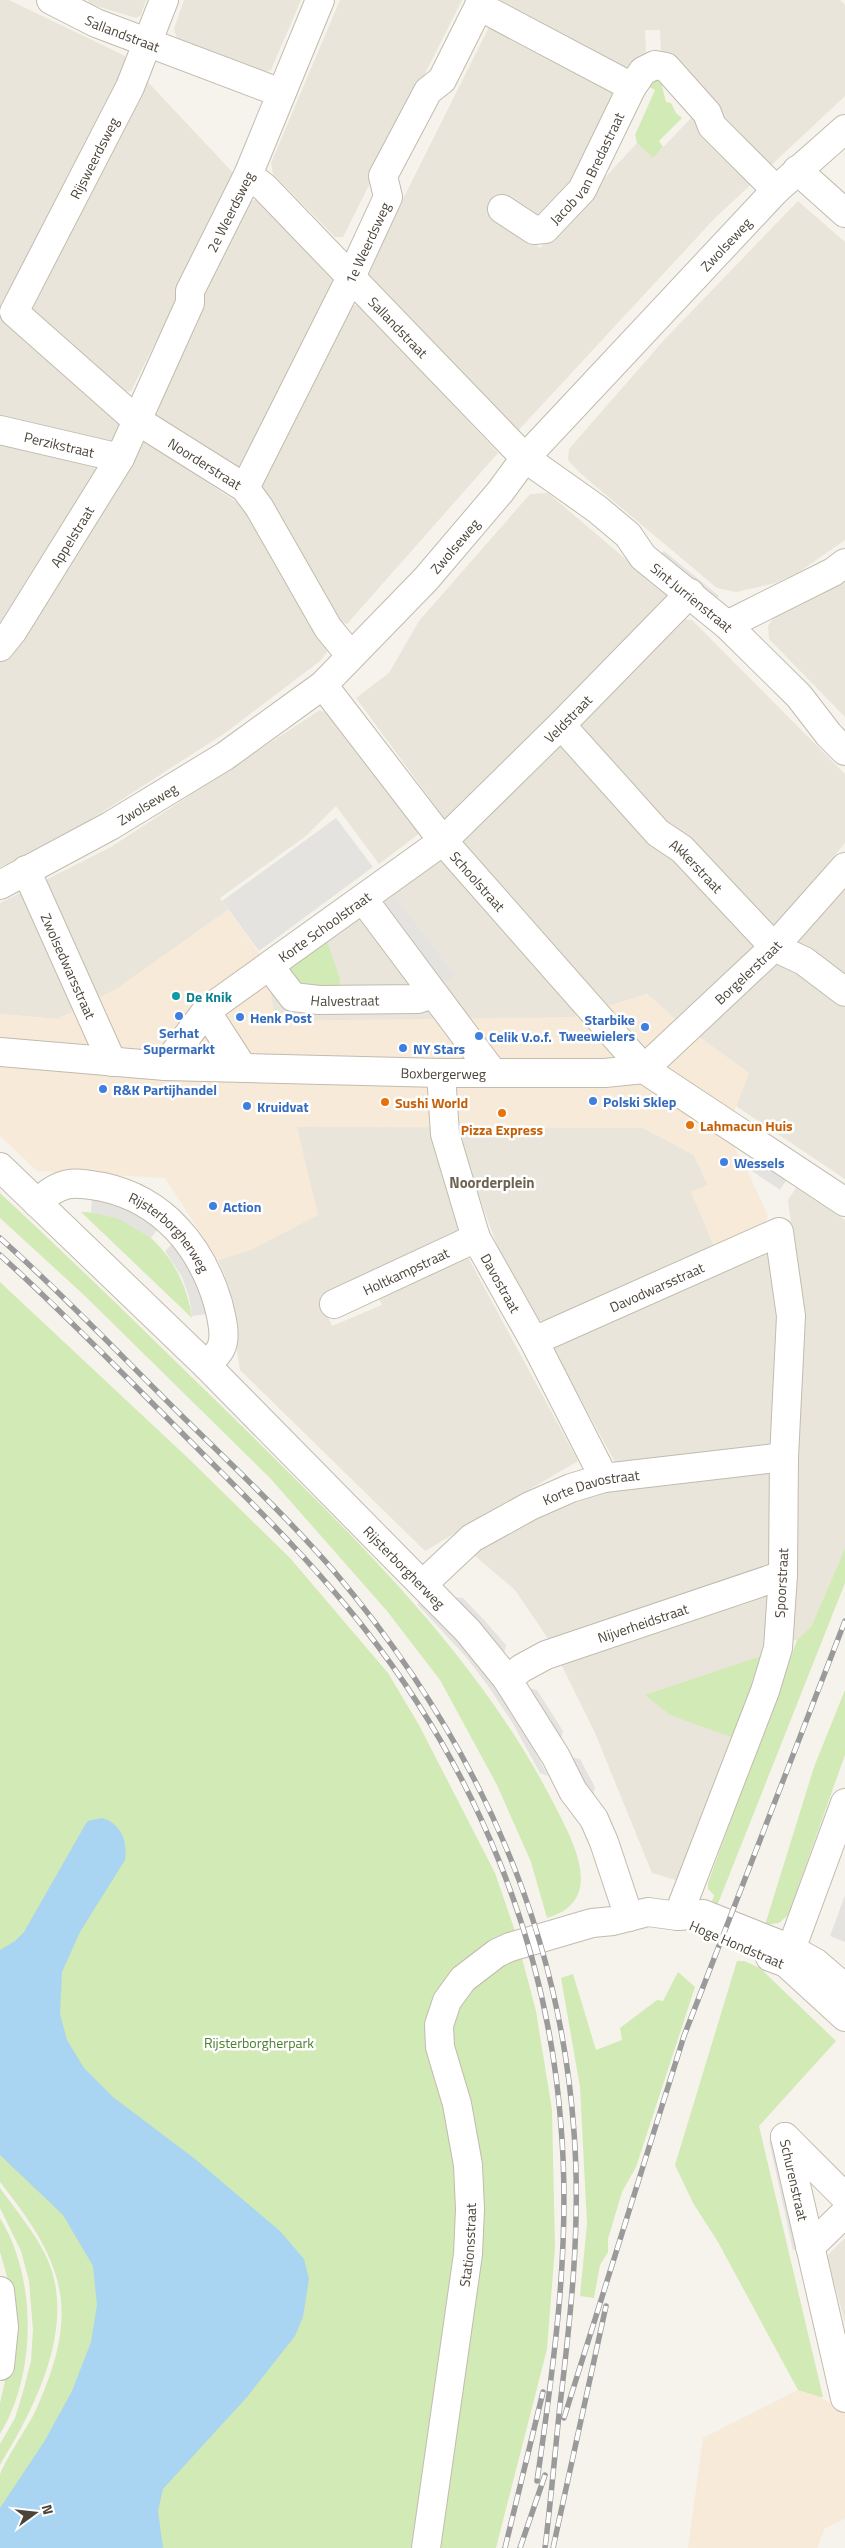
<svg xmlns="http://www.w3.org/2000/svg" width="845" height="2548" font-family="'Titillium Web',sans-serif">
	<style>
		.residential { fill: #eae5da }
		.commercial { fill: #f7ead8 }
		.green { fill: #d2eab5 }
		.parking { fill: #e5e3e0 }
		.water { fill: #a9d4f2 }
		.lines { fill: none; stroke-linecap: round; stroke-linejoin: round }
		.minor-casing { stroke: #c2bbae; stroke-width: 30 }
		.minor { stroke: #fff; stroke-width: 28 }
		.rail-casing { stroke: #9a9a9a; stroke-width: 5.5 }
		.rail { stroke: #fff; stroke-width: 4; stroke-dasharray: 11; stroke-linecap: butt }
		.culture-dot { fill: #0f9aa8; stroke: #fff; stroke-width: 2 }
		.shop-dot { fill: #3f7fe0; stroke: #fff; stroke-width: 2 }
		.food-dot { fill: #e8710a; stroke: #fff; stroke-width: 2 }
		.labels { text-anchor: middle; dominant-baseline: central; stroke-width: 5; stroke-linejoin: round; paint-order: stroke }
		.street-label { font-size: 14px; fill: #4b4439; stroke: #fff }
		.culture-label { font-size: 14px; font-weight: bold; fill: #0d838f; stroke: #fff; text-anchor: start }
		.shop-label { font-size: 14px; font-weight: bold; fill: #366cbe; stroke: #fff; text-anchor: start }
		.food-label { font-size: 14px; font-weight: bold; fill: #c56008; stroke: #fff; text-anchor: start }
		.park-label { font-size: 14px; fill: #4a7f2a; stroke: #fff }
		.neighbourhood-label { font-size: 15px; font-weight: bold; fill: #6e6250; stroke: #fff }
	</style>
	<rect width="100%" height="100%" fill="#f6f3ec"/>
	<path class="residential" d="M0,0H9L125,56L126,66L106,112L1,308L10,324L120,418L122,428L114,445L0,424Z
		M88,0H146L141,15L136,18L90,4Z
		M184,0H301L271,70L263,73L177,38L174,29Z
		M340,0H462L343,237H335L273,174L271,163Z
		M502,0H840L845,5V96L765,171L718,122L723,114L661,52L660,30H645L646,52L628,72L499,7Z
		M493,19L619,83L579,183L546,218L512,222L540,248L637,143L653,158L693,116L756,180L715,218L515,434L366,273Z
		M146,80L237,177L236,182L131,391L122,392L27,312Z
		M258,199L332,278L333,286L239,472L151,417L148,406L250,201Z
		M798,201L845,242V540L799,572L776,583L736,592L717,588L581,474L568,460L569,449L664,340Z
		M359,304L498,453L347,624L337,621L263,495L260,481L347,307Z
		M0,440L102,463L0,631Z
		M145,440L248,510L329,649L320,661L225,733L90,820L40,849L0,867V661L45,598L139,442Z
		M548,493L668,595L669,606L450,826L356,698L389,673L419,621L530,494Z
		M845,582V717L769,639L768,626L777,613L799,606Z
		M683,619L692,620L845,774V843L775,927H765L576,728Z
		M320,710L332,716L420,833L379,864L336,806L306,836L220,898L228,910L118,988L58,1019L0,1014V903L111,847Z
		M555,742L564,743L752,943L753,951L676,1020L647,994L608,1006L460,839Z
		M441,859L583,1014L574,1017L502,1019L275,1021L269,982Z
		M845,884V981L794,945Z
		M779,960L845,1008V1179L736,1106L749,1073L693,1033Z
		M296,1127H435L469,1232L320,1297L332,1326L382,1305L379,1298L464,1250L578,1461L425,1551L240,1370L225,1276L218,1260L253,1249Z
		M453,1127L643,1128L694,1155L708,1185L691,1192L715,1248L546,1322L537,1319L500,1253Z
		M796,1188L845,1220V1548L811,1627L797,1640H790L797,1491L801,1302L788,1200Z
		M764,1249L775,1256L780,1344L778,1444L624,1469L615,1462L553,1349L557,1340Z
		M771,1470L772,1560L767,1566L549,1640L515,1590L475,1556L493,1534L604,1492Z
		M771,1590L769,1646L689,1884L652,1873L595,1733L560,1662Z
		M845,2238V2323L827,2256Z"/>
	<path class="commercial" d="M228,910L265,961L275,1021L574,1017L647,994L680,1023L749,1073L724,1139L733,1145L747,1170L768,1216L764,1226L715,1248L691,1192L708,1185L694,1155L643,1128L297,1127L318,1215L253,1249L218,1260L165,1178L37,1171L0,1136V1014L58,1019L118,988Z
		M798,2390L820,2397L845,2412V2519L825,2528L817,2548H688L703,2438Z"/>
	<path class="green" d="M658,77L664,79L662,86L666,102L671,103L676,113L682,118L659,141L663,147L653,158L637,143L635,135L655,90L645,85Z
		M327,941L340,979V993H299L286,971Z
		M0,1193C84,1271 166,1352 248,1432C364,1547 480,1659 555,1806C574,1843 606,1901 547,1918L531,1862L497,1785L440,1680L387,1611L270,1478L85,1296L0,1218Z
		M81,1212C143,1212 184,1261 192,1318Z
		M0,1282L189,1459L290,1558L388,1673L419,1725L495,1873L514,1928L536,2011L552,2110L555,2247L547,2349L496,2548H0C0,2526 0,2497 0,2475C2,2465 28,2426 35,2412C81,2311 66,2265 0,2182Z
		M845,1548V1583L717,1906L712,1902L714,1895L708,1889V1883L797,1640L811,1627Z
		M767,1654L734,1738L670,1715L645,1695Z
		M845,1690V1755L788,1915L779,1923L765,1925L814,1767Z
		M737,1961H744L760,1968L836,2041L759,2126L823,2397H820L798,2390L718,2242L693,2203L675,2165Z
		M678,1972L695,1987L636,2167L622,2192L608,2239V2252L600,2265L594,2298L580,2296L587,2224L580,2087L561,1978L573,1974L596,2050L622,2040L620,2028L657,2000L663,2001Z
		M0,2188C15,2209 33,2230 45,2254C79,2322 36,2406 0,2465V2444L15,2418L23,2392L31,2361L33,2330L29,2281L21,2251L0,2208Z
		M0,2218C37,2278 37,2373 0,2434V2403L13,2346L8,2280L0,2252Z"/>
	<path class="parking" d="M664,551L719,596L716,600L661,555Z
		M336,818L373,867L259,951L222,901Z
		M394,896L455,975L443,984L382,905Z
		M762,1157L789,1176L780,1190L752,1171Z
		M92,1198L121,1204L160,1226L151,1238L119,1219L91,1212Z
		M175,1241L201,1286L207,1314L192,1316L189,1297L182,1277L165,1251Z
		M418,1596L450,1629L492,1682L514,1713L548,1776L540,1773L512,1722L488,1686L467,1658L418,1605Z
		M454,1597L463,1598L485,1621L506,1645L504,1654Z
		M528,1688L537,1690L563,1731L561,1740Z
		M571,1757L580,1759L595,1787L593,1797Z
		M845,1895V1942L830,1936Z
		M781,2139L805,2247L793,2250L769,2141Z"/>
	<path class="water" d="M102,1818C121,1823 128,1842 125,1860L80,1932L62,1972L60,2014L67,2040L84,2068L113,2097L195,2159L280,2231L304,2259L309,2279L303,2317L295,2336L247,2397L163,2489L158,2511L163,2548H0V2508L44,2442L72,2391L91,2342L97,2305L93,2266L63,2215L0,2155V1950L15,1941L24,1932L85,1825L88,1821Z"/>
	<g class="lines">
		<g class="minor-casing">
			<g id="minor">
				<path id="s1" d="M51,0L96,23L281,93"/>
				<path id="s2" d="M164,0L130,87L14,312L135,419L245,488L259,507L328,628L351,656"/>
				<path d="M479,6L632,87"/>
				<path d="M797,170L845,213"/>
				<path id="s3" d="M248,175L264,187L525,458L597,509L628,535L643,557L727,625L799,696L829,735L845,751"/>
				<path id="s4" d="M502,209L534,230L545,229L582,190L632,87L643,71L655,65L666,67L707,113L712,126L776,190"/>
				<path id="s5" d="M0,430L120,458"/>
				<path id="s6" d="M245,488L350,279L388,197L383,176L428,91L442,80L479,6L480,0"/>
				<path d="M727,625L833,572L845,563"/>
				<path id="s7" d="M0,647L12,632L120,458L190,303V291L248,175L320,0"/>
				<path id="s8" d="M323,685L443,841L644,1069L845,1202"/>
				<path id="s9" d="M561,725L658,833L682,849L774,947L804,961L845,992"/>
				<path id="s10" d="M26,870L112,1062"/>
				<path id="s11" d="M0,885L110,826L225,756L323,685L426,579L500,492L525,458L776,190L845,129"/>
				<path d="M363,899L493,1073"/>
				<path id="s12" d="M270,967L293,997L319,1000L418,999L433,994"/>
				<path d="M206,1011L243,1068"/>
				<path id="s13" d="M0,1052L165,1066L441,1073H605L644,1069"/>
				<path id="s14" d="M165,1066L206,1011L443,841L561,725L690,593"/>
				<path id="s15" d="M644,1069L774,947L845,867"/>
				<path id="s16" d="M441,1073L445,1134L476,1238L534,1341L604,1478"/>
				<path id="s17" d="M0,1167L207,1366L468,1631L507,1679L556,1757L573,1791L594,1819L604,1842L629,1917"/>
				<path id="s18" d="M37,1203C60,1181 72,1181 103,1187C163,1200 201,1246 218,1303C221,1316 227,1335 221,1348C218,1354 211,1360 207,1366"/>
				<path id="s19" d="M334,1304L476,1238"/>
				<path id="s20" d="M534,1341L779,1232L791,1316L784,1457L783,1575L778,1648L765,1691L678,1916"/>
				<path id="s21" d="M423,1584L472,1538L530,1506L571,1488L604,1478L784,1457"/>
				<path id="s22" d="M507,1679L522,1668L546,1655L783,1575"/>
				<path d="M770,1957L786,1963L845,2017"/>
				<path d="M786,1963L845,1803"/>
				<path id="s23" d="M785,2137L845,2398"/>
				<path d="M785,2137L845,2197"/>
				<path d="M810,2247L845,2213"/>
				<path d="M0,2291L4,2327L0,2366"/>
				<path id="s24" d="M426,2548L468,2254L470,2209L468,2165L457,2104L440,2047L439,2025L447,2001L463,1979L497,1953L510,1947L592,1923L613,1921L648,1912L678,1916L703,1914L791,1949L816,1963L845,1988"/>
			</g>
		</g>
		<use href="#minor" class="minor"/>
		<g class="rail-casing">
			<path id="rail" d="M0,1238C64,1295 123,1358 184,1418C235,1468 287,1517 333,1570C470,1732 559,1919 574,2132C581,2224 571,2314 560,2405C555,2452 551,2500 545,2548
				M0,1255C62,1311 120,1371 179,1430C243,1494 308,1557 364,1628C476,1770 548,1945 561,2126C571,2245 554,2364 537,2481
				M564,2418L684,2036L845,1621
				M505,2548L543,2392
				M520,2548L545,2475
				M553,2548L606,2306"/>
		</g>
		<use href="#rail" class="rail"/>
	</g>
	<circle class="culture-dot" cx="176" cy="996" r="5"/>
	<g class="shop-dot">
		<circle cx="179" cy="1016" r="5"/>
		<circle cx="240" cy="1017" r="5"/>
		<circle cx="645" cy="1027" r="5"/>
		<circle cx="479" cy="1036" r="5"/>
		<circle cx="403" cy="1048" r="5"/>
		<circle cx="103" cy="1089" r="5"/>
		<circle cx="593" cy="1101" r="5"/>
		<circle cx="247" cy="1106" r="5"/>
		<circle cx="724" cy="1162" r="5"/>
		<circle cx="213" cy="1206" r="5"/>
	</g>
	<g class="food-dot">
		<circle cx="385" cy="1102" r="5"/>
		<circle cx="502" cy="1113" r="5"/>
		<circle cx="690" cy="1125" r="5"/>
	</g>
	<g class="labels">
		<g class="street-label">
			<text stroke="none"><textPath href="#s1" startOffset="79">Sallandstraat</textPath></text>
			<text transform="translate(94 158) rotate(-63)">Rijsweerdsweg</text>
			<text stroke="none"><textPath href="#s4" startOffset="124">Jacob van Bredastraat</textPath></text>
			<text stroke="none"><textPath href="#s7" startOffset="495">2e Weerdsweg</textPath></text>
			<text stroke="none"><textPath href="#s6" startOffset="274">1e Weerdsweg</textPath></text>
			<text stroke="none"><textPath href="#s11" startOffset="978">Zwolseweg</textPath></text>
			<text stroke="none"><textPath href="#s3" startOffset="214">Sallandstraat</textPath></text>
			<text stroke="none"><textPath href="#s5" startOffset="61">Perzikstraat</textPath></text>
			<text stroke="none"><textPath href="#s2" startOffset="591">Noorderstraat</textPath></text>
			<text stroke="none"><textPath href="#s7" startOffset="132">Appelstraat</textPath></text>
			<text stroke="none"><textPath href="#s11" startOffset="572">Zwolseweg</textPath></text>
			<text stroke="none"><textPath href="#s3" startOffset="615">Sint Jurrienstraat</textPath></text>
			<text stroke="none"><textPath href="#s14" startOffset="535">Veldstraat</textPath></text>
			<text stroke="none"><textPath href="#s11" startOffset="168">Zwolseweg</textPath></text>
			<text stroke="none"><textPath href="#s9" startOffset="196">Akkerstraat</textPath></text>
			<text stroke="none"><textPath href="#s8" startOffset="250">Schoolstraat</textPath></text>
			<text stroke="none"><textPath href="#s14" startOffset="214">Korte Schoolstraat</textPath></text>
			<text stroke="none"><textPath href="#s10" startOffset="105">Zwolsedwarsstraat</textPath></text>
			<text stroke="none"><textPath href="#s15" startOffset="142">Borgelerstraat</textPath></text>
			<text stroke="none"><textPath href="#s12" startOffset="90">Halvestraat</textPath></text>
			<text stroke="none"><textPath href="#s13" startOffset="444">Boxbergerweg</textPath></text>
			<text stroke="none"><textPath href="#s18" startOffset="155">Rijsterborgherweg</textPath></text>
			<text stroke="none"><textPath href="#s19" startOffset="79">Holtkampstraat</textPath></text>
			<text stroke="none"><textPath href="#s16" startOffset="221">Davostraat</textPath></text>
			<text stroke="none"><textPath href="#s20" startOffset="134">Davodwarsstraat</textPath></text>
			<text stroke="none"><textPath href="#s21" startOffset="198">Korte Davostraat</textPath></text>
			<text stroke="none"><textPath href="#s17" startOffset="569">Rijsterborgherweg</textPath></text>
			<text transform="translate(781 1583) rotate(-87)">Spoorstraat</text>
			<text stroke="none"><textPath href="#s22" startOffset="148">Nijverheidstraat</textPath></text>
			<text transform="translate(737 1944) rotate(23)">Hoge Hondstraat</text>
			<text stroke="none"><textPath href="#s23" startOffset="44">Schurenstraat</textPath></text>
			<text stroke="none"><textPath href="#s24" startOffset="306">Stationsstraat</textPath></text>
		</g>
		<g class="culture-label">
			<text x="186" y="996">De Knik</text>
		</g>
		<g class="shop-label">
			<text x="250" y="1017">Henk Post</text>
			<text x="635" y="1019" text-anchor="end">Starbike<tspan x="635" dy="16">Tweewielers</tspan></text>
			<text x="179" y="1032" text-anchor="middle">Serhat<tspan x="179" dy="16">Supermarkt</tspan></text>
			<text x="489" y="1036">Celik V.o.f.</text>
			<text x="413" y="1048">NY Stars</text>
			<text x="113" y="1089">R&amp;K Partijhandel</text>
			<text x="603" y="1101">Polski Sklep</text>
			<text x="257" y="1106">Kruidvat</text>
			<text x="734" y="1162">Wessels</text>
			<text x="223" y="1206">Action</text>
		</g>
		<g class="food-label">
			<text x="395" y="1102">Sushi World</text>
			<text x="700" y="1125">Lahmacun Huis</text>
			<text x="502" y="1129" text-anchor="middle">Pizza Express</text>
		</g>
		<g class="park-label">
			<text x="259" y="2042">Rijsterborgherpark</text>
		</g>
		<g class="neighbourhood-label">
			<text x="492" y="1182">Noorderplein</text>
		</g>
	</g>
	<g transform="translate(35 2513) rotate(75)" stroke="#ffffff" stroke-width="4" paint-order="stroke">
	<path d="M0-4L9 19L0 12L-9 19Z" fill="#4b4439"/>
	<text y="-8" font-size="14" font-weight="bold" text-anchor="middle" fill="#4b4439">N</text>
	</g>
</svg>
